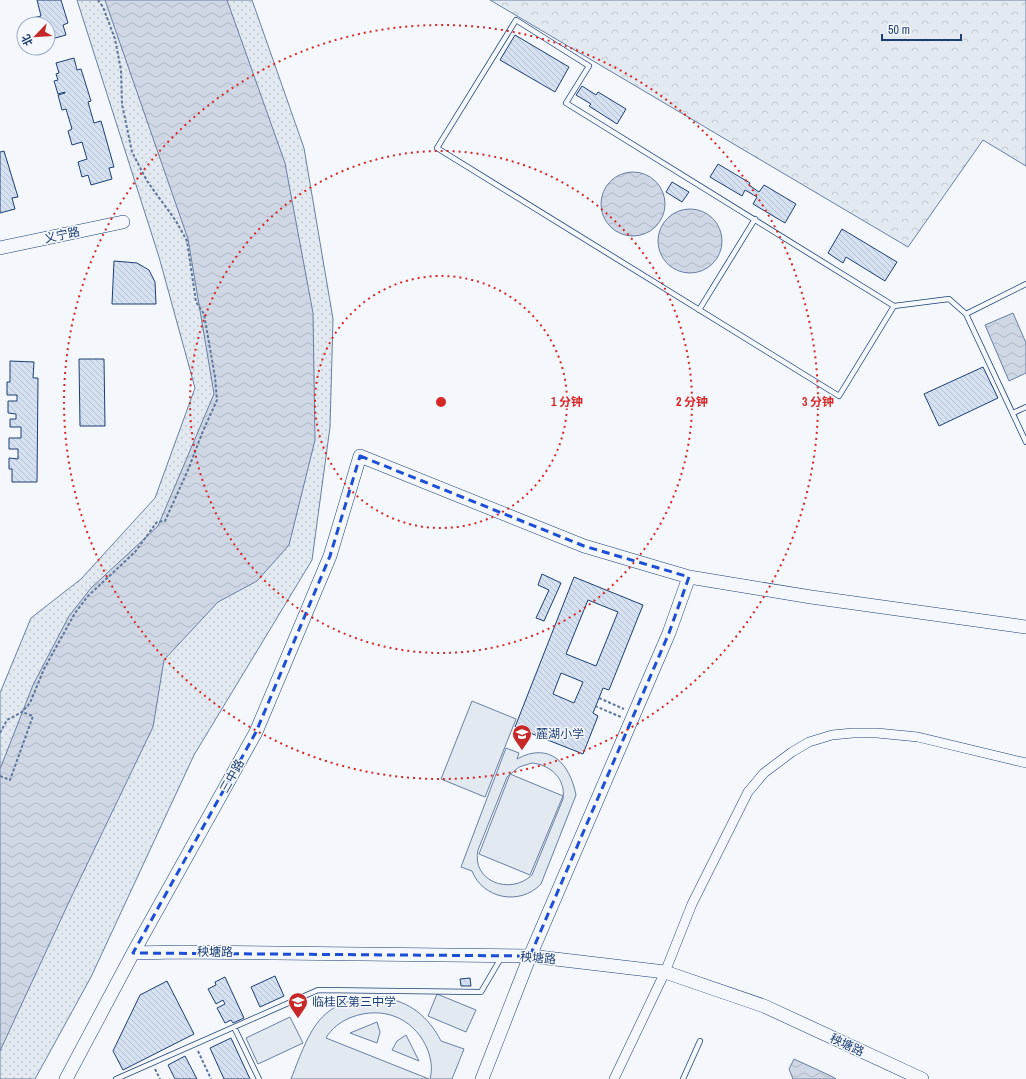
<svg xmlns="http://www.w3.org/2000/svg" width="1026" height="1079" font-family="'Archivo Narrow','Noto Sans SC',sans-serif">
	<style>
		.grass { fill: url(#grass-dots); stroke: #687fa3 }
		.forest { fill: url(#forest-crowns); stroke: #687fa3 }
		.pitch { fill: #e3e9f0; stroke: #687fa3; fill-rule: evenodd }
		.water { fill: url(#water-waves); stroke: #687fa3 }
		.building { fill: url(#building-back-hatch); stroke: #1d3f73; fill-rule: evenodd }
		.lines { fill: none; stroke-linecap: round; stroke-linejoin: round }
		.lane-casing { stroke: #1d3f73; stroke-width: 6 }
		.street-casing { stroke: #1d3f73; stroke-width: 10 }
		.secondary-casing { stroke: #1d3f73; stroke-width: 14 }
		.path { stroke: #5e769c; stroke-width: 2; stroke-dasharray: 3 2; stroke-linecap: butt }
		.lane { stroke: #f4f7fb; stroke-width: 4.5 }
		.street { stroke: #f4f7fb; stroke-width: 9 }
		.secondary { stroke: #f4f7fb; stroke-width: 13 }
		.marked { fill: none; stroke: #1d4ed8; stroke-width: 3; stroke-dasharray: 8 5; stroke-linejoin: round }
		.ring { fill: none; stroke: #d62828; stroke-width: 2; stroke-dasharray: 2 4 }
		.labels { text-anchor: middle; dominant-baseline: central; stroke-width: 3; stroke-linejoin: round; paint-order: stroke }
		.street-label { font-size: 12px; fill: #1d3f73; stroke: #f4f7fb }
		.poi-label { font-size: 12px; fill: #1d3f73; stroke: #f4f7fb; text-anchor: start }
		.centre { fill: #d62828; stroke: #f4f7fb; stroke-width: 2 }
		.ring-label { font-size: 12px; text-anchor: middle; font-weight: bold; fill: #d62828; stroke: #f4f7fb; stroke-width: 3; stroke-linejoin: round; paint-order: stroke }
	</style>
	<defs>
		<pattern id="grass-dots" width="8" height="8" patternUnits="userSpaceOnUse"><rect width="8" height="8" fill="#e3e9f0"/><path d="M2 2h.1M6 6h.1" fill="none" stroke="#c2c9d1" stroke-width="1.8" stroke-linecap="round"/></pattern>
		<pattern id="forest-crowns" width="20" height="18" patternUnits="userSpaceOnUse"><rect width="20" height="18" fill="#e3e9f0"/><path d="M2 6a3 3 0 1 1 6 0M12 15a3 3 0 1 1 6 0" fill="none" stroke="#c2c9d1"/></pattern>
		<pattern id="water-waves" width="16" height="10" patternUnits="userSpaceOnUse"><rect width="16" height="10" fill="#cfd7e4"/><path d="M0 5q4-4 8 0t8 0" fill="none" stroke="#b1bac7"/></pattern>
		<pattern id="building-back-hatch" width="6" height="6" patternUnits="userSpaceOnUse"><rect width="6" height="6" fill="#d5e0f0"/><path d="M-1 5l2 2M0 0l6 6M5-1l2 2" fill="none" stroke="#b6c1d1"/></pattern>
	</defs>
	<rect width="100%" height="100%" fill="#f4f7fb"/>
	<path class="grass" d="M77,0H252L304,148L333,319L330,427L312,560L194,755L91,977L35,1079H0V693L31,618L81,579L155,498L195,388L159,257Z"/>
	<path class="forest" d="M490,0H1026V166L983,140L908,247Z"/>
	<path class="pitch" d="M472,701L516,719L485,797L441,779Z
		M506,748L519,753L517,759C550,741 570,764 576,795L541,884C520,906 483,899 472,871L461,867ZM532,763C551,765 566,779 563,799L532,875C510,896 471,881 478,850L507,777L519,767Z
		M510,774L563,796L530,875L479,854Z
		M437,994L476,1010L466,1032L428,1016Z
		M382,997C410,1002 428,1016 441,1041L464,1049L452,1079H430C433,1068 431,1057 426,1046C412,1017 382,1006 352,1017C341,1021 331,1029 326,1038L429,1079H291C311,1028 319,998 382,997Z
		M290,1017L303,1043L258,1064L246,1038Z
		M377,1022L380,1032L377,1043L350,1033Z
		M406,1035L419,1061L392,1050L397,1041Z"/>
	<path class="water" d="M105,0H227L285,163L313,313L315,440L289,545L257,581L218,602L164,660L153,727L68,904L0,1051V769L33,685L69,616L91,588L158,526L214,394L188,239Z
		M601 204a32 32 0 1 1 64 0a32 32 0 1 1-64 0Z
		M658 241a32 32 0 1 1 64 0a32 32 0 1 1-64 0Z
		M1013,313L1026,343V373L1009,381L985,325Z
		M794,1059L831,1076L836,1079H793L789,1069Z"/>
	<path class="building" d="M37,0H61L68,23L63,25L66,35L48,40V24H34L32,18L41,16Z
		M515,35L569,67L555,92L500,60Z
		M74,58L77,70L81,69L91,101L88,102L94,123L101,121L114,167L109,168L112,179L91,185L88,175L82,177L78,162L87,159L82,142L72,145L68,131L72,129L66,109L62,110L58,95L65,93V92L58,94L54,81L58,80L56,74L59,73L56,63Z
		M582,86L596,95L598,92L626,109L617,124L589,106L591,104L576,95Z
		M4,151L18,197L12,198L15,209L0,213V152Z
		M718,164L750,183L749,185L759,192L764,185L796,204L785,223L753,204L757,197L745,190L742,196L710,177Z
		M672,182L689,192L682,202L666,192Z
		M842,229L897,262L885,281L846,257L843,263L828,253Z
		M114,261L137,263L149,270L155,282L156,304H112Z
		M79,359H104L105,426H80Z
		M10,361L34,362L33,378H38L37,482H12V469H9V458L18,459V449H9V438H21V427H10V419H16V414L8,413V401H17V395H7V382H10Z
		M983,367L998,398L939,426L924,394Z
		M542,574L561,583L544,621L536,618L549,590L538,585Z
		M574,577L643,605L609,690L603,688L593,713L598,716L583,754L515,727ZM588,600L618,612L596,666L566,654ZM561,673L583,682L574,703L553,694Z
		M275,976L284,996L260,1007L251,987Z
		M225,977L244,1018L233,1023L231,1020L225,1023L217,1008L225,1004L223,1000L216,1004L208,989L216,985L215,982Z
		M470,978L471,986H461L460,979Z
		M167,981L194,1034L123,1070L113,1051L140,995Z
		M231,1038L250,1079H224L210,1048Z
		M185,1056L197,1079H175L168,1065Z"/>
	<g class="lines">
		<g class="lane-casing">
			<path id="lane" d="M1026,284L966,314L1026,442
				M894,306L839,396L437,148L516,20L589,66L566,103L894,306L949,299L966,314
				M699,310L755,219
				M1013,413L1026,407
				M234,1027L259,1079
				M116,1079L318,990L481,992L501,958
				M683,1079L700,1041"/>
		</g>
		<g class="street-casing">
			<path id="street" d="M614,1079L665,972L692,904L748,792L764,773L792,752L809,742L832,735L853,733H877L918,737L1026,763"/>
		</g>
		<g class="secondary-casing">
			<path id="secondary" d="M0,248L123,222
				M133,953L180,952L530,956L665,972L764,1006L922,1079
				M66,1079L133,953L256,732L330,556L360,456L584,546L689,577L811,597L1026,627
				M482,1079L530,956L669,633L689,577"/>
		</g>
		<path class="path" d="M599,698L624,709
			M595,706L621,717
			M0,733L7,720L22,712L30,703L44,669L75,613L88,596L135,552L157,522L165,521L188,470L203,431L217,400L215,377L204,314L196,302L187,241L176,221L147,181L132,152L122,104L121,70L115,39L103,7L98,0
			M0,776L10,780L33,716L22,712
			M198,1051L211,1079
			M155,1069L160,1079"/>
		<use href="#lane" class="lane"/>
		<use href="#street" class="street"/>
		<use href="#secondary" class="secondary"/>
	</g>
	<path class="marked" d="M360,456L584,546L689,577L669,633L530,956L133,953L256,732L330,556Z"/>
	<g class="ring">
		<circle cx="441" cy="402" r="126"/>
		<circle cx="441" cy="402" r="251"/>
		<circle cx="441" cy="402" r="377"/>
	</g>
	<defs>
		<g id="school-pin" transform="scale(1)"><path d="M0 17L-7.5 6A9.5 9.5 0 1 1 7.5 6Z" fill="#c62828" stroke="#f4f7fb"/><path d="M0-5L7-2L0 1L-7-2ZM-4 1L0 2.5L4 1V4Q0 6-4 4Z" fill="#fff"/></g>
	</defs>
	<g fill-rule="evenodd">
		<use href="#school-pin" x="522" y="734"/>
		<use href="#school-pin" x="298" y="1002"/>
	</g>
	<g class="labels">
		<g class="street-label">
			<text transform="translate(62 235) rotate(-12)">义宁路</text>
			<text transform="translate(232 776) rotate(-61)">三中路</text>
			<text transform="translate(215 952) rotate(1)">秧塘路</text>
			<text transform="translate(538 958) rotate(5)">秧塘路</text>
			<text transform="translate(847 1045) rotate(25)">秧塘路</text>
		</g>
		<g class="poi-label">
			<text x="536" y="734">麓湖小学</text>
			<text x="312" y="1002">临桂区第三中学</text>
		</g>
	</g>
	<circle cx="441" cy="402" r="6" class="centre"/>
	<g class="ring-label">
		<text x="567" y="406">1 分钟</text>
		<text x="692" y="406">2 分钟</text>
		<text x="818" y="406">3 分钟</text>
	</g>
	<g transform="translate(36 36) rotate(245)"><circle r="19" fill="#f4f7fb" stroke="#9eadc5"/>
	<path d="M0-3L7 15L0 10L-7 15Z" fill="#c62828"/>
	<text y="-6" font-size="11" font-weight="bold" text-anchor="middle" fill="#1d3f73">北</text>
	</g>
	<path d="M882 34v6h79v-6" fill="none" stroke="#1d3f73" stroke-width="2"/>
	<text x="888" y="34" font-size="12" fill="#1d3f73" stroke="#f4f7fb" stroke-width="3" paint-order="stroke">50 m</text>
</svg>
